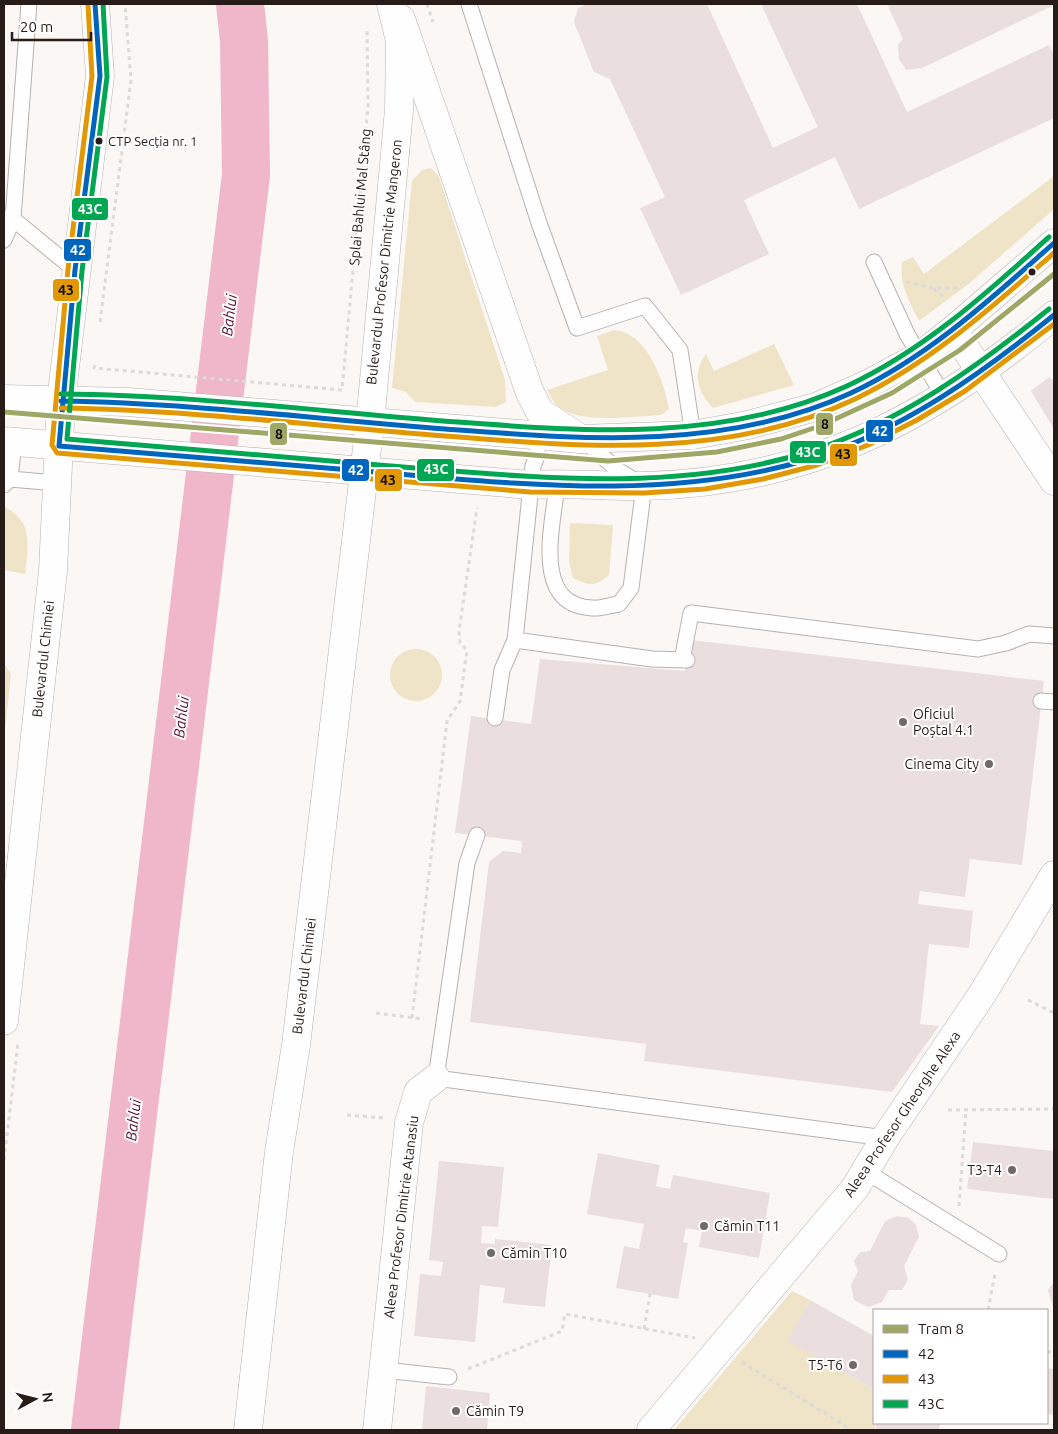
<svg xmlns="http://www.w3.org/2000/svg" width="1058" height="1434" font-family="Ubuntu,sans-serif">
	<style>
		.green { fill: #efe4c7 }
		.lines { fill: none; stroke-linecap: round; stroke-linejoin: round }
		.river { stroke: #f0b6c9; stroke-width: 48 }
		.building { fill: #ebdede }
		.lane-casing { stroke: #b8b1ae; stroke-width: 17 }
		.street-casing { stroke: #b8b1ae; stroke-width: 29 }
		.secondary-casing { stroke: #b8b1ae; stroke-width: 29 }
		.primary-casing { stroke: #b8b1ae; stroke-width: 29 }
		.path { stroke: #dcdbdb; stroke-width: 3; stroke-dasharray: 4 4; stroke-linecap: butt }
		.lane { stroke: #fefefe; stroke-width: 15 }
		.street { stroke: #fefefe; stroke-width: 28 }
		.secondary { stroke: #fefefe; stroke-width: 28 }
		.primary { stroke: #fefefe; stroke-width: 28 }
		.bus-1-casing { stroke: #fff; stroke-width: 9 }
		.bus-2-casing { stroke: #fff; stroke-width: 9 }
		.bus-3-casing { stroke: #fff; stroke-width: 9 }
		.bus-1 { stroke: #0065bd; stroke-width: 5 }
		.bus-2 { stroke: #e29802; stroke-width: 5 }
		.bus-3 { stroke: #00a651; stroke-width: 5 }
		.tram-1-casing { stroke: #fff; stroke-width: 9 }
		.tram-1 { stroke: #9fa766; stroke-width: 5 }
		.bus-dot { fill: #271c17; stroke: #fff; stroke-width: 2 }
		.poi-dot { fill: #716965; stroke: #fff; stroke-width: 2 }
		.labels { text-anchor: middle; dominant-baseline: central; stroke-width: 4; stroke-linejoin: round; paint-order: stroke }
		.bus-label { font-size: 13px; fill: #271c17; stroke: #fff; text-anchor: start }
		.street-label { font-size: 14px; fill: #271c17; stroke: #fff }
		.poi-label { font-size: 14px; fill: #271c17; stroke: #fff; text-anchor: start }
		.water-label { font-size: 15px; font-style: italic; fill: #540c2e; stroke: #fff }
		.line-badge { stroke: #fff; stroke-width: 2 }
		.badge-label { font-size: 14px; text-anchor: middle; font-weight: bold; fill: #fff }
		.pale-badge-label { font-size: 14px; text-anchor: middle; font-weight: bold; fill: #111 }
	</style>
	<rect width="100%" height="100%" fill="#fbf7f5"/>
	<path class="green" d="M431,168L439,177L505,380L506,402L496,407L415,402L406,392L392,388L412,181L422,170Z
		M1054,176V209L971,282L919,321C909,301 899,284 902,262L913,257L924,274Z
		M614,330C647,332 664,381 669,409L661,415C634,416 579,425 558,406C553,402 550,395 547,390L608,370L597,336Z
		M774,344L794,385L713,408C697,392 692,372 706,354L714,371Z
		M5,507C34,522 28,547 25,574L4,570Z
		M570,523L613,525L609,575C595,587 589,586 573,578L569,561Z
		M390 675a26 26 0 1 1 52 0a26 26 0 1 1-52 0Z
		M4,663L11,674L4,740Z
		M792,1291L810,1300L788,1341L874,1389L875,1430H674Z"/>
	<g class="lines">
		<path class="river" d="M95,1430L246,175L244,41L240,4"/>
	</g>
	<path class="building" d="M588,4H707L773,148L818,127L761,4H857L907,112L1049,45L1054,55V118L859,209L835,157L744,200L769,254L681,295L640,208L665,197L610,79L594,72L574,22L578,8Z
		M887,4H1054V5L922,68L906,70L899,59L898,44L903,39Z
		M1049,377L1052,380L1054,378V429L1031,391Z
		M690,640L1044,681L1022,865L970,859L965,897L920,891L918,904L973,911L969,948L929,944L920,1024L939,1026L892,1092L644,1061L646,1044L470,1022L489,862L503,851L521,853L522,841L455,833L471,716L531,724L540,659L685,671Z
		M973,1142L1054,1151V1199L967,1189Z
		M598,1153L660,1165L656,1186L670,1189L673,1175L770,1193L759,1258L699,1247L702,1231L686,1228L683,1242L688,1243L678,1299L616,1288L624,1246L639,1249L644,1224L587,1214Z
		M439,1161L504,1167L498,1227L482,1226L481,1243L495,1244V1239L552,1245L545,1307L503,1303L505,1288L480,1285L475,1342L414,1336L420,1274L441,1276L443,1262L429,1260Z
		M897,1216L909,1218L916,1225L919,1237L904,1266L908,1280L902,1290H889L882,1302L868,1307L854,1300L851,1285L858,1271L854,1261L860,1252L870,1251L885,1221Z
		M1054,1282V1311L1048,1290Z
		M810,1300L874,1336V1389L787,1341Z
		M1047,1368L1054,1369V1415L1047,1414Z
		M426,1386L490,1393L487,1430H422Z
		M876,1423H940L939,1430H875Z"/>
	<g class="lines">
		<g class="lane-casing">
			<path id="lane" d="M469,4L539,223L577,328L645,306L680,350L693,435
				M5,218L13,219L75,270
				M4,240L13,219L29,4
				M874,262L907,334L944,397
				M10,479L57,483
				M557,483C554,522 530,605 592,608C601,609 610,605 619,604L631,588L644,486L619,471L583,440
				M4,485L10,479L14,442
				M515,640L652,659L687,660
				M682,660L691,613L978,649L1006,643L1029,634L1054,636
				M1041,701L1054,702
				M495,718L502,670L515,640L533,466L537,456L539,435
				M477,835L467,863L436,1078L885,1138
				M865,1171L999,1254
				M384,1370L449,1377"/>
		</g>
		<g class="street-casing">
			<path id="street" d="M401,19L530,393L540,412L581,439
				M953,330L1054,481
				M377,1430L409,1123L418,1092L436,1078
				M651,1430L855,1188L885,1138L983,993L1054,875"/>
		</g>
		<g class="secondary-casing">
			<path id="secondary" d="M4,1021L53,571L61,401L100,76L95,4
				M248,1430L279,1152L296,1045L370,423L399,110L400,41L391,4"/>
		</g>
		<g class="primary-casing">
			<path id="primary" d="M4,399L128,402L581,439L693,435L748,425L816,407L868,384L920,356L953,330L1054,243
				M4,441L531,485C569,482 607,487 644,486C810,482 930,419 1054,315"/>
		</g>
		<path class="path" d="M427,4L433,22
			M906,282L934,288H959
			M934,289L946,299
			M100,322L131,80L125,4
			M95,365L94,368L342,390L368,106L367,29
			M1028,1000L1054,1013
			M376,1013L424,1019
			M412,1018L447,721L460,701L467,650L460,643L459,631L477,508
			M948,1110L1054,1109
			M347,1115L384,1118
			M4,1160L18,1043
			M959,1206L966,1110
			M988,1310L995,1274
			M644,1329L650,1294
			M1047,1351L1054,1353
			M742,1362L852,1430
			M468,1369L562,1331L565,1314L695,1338"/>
		<use href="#lane" class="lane"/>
		<use href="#street" class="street"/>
		<use href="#secondary" class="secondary"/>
		<use href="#primary" class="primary"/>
		<g class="bus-1-casing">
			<path id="bus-1" d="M95,4L100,76L75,270L59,446C168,455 278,464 387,473C529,485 675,501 813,458C903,430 981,374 1054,315
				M61,401C189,403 317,419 445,429C581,439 723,452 851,393C928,357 991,299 1054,243"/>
		</g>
		<g class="bus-2-casing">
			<path id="bus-2" d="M88,5L92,76L68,269L52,445L57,453L530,492L644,493L705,489L763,479L817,465L868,445L917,420L965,391L1054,324
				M61,408C189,410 317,426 445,436C582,447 727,460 855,399C930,363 992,307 1054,253"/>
		</g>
		<g class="bus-3-casing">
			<path id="bus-3" d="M103,4L107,77L82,271L67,439C175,448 283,457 391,466C530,477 676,494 811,451C901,422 977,367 1049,309
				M61,394C189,395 316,411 443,421C579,431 720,444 847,386C923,351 987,293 1049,237"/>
		</g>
		<use href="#bus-1" class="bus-1"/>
		<use href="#bus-2" class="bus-2"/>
		<use href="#bus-3" class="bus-3"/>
		<g class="tram-1-casing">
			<path id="tram-1" d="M4,412L608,461L717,452L781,439L820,426L892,393L960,350L1054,274"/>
		</g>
		<use href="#tram-1" class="tram-1"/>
	</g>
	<g class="bus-dot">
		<circle cx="99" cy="141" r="4.5"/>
		<circle cx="1032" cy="272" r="4.5"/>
	</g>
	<g class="poi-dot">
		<circle cx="903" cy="722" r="5"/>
		<circle cx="989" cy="764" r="5"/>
		<circle cx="1012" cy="1170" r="5"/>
		<circle cx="704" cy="1226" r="5"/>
		<circle cx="491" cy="1253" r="5"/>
		<circle cx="853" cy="1365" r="5"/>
		<circle cx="456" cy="1411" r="5"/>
	</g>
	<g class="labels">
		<g class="bus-label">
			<text x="108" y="141">CTP Secția nr. 1</text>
		</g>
		<g class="street-label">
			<text transform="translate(360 197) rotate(-85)">Splai Bahlui Mal Stâng</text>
			<text transform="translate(384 262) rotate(-84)">Bulevardul Profesor Dimitrie Mangeron</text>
			<text transform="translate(43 659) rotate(-84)">Bulevardul Chimiei</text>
			<text transform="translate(304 976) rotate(-83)">Bulevardul Chimiei</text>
			<text transform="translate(902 1114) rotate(-56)">Aleea Profesor Gheorghe Alexa</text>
			<text transform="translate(401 1217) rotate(-83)">Aleea Profesor Dimitrie Atanasiu</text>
		</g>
		<g class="poi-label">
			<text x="913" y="714">Oficiul<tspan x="913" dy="16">Poștal 4.1</tspan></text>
			<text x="979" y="764" text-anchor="end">Cinema City</text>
			<text x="1002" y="1170" text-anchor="end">T3-T4</text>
			<text x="714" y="1226">Cămin T11</text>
			<text x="501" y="1253">Cămin T10</text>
			<text x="843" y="1365" text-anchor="end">T5-T6</text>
			<text x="466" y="1411">Cămin T9</text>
		</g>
		<g class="water-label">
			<text transform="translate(229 315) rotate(-83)">Bahlui</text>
			<text transform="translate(181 717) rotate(-83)">Bahlui</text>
			<text transform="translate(133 1120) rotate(-83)">Bahlui</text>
		</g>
	</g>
	<g class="line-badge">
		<rect x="71" y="197" width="38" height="24" rx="5" fill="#00a651"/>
		<rect x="63" y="238" width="29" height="24" rx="5" fill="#0065bd"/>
		<rect x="52" y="278" width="28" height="24" rx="5" fill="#e29802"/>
		<rect x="815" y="412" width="19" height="24" rx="5" fill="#9fa766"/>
		<rect x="865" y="419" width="29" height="24" rx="5" fill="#0065bd"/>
		<rect x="269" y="422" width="19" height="24" rx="5" fill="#9fa766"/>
		<rect x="789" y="440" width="38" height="24" rx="5" fill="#00a651"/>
		<rect x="829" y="443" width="29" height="24" rx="5" fill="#e29802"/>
		<rect x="416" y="458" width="39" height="24" rx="5" fill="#00a651"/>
		<rect x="341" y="458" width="29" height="24" rx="5" fill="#0065bd"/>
		<rect x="374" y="468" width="29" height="24" rx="5" fill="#e29802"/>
	</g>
	<g class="badge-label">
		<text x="90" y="214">43C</text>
		<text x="78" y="255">42</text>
		<text x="880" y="436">42</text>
		<text x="808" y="457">43C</text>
		<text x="436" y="474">43C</text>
		<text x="356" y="475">42</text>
	</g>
	<g class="pale-badge-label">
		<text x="66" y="295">43</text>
		<text x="825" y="429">8</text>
		<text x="279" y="439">8</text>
		<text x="843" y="459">43</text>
		<text x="388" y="485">43</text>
	</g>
	<rect width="1058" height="1434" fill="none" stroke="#271c17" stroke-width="10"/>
	<rect x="873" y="1309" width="175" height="115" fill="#ffffff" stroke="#a9a4a2"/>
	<rect x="883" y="1325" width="25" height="8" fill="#9fa766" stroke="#a9a4a2"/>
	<text x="918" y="1334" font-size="15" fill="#271c17">Tram 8</text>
	<rect x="883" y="1350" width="25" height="8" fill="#0065bd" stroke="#a9a4a2"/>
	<text x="918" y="1359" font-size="15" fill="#271c17">42</text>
	<rect x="883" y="1375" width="25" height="8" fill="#e29802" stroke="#a9a4a2"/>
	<text x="918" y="1384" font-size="15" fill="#271c17">43</text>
	<rect x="883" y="1400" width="25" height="8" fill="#00a651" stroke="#a9a4a2"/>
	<text x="918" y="1409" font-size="15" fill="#271c17">43C</text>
	<g transform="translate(35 1399) rotate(83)" stroke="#ffffff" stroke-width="4" paint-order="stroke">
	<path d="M0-4L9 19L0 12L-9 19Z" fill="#271c17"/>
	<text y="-8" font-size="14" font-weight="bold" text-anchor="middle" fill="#271c17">N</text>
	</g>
	<path d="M12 32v8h79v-8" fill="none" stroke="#271c17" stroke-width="2.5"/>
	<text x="20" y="32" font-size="15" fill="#271c17" stroke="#ffffff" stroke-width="4" paint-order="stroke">20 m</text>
</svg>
